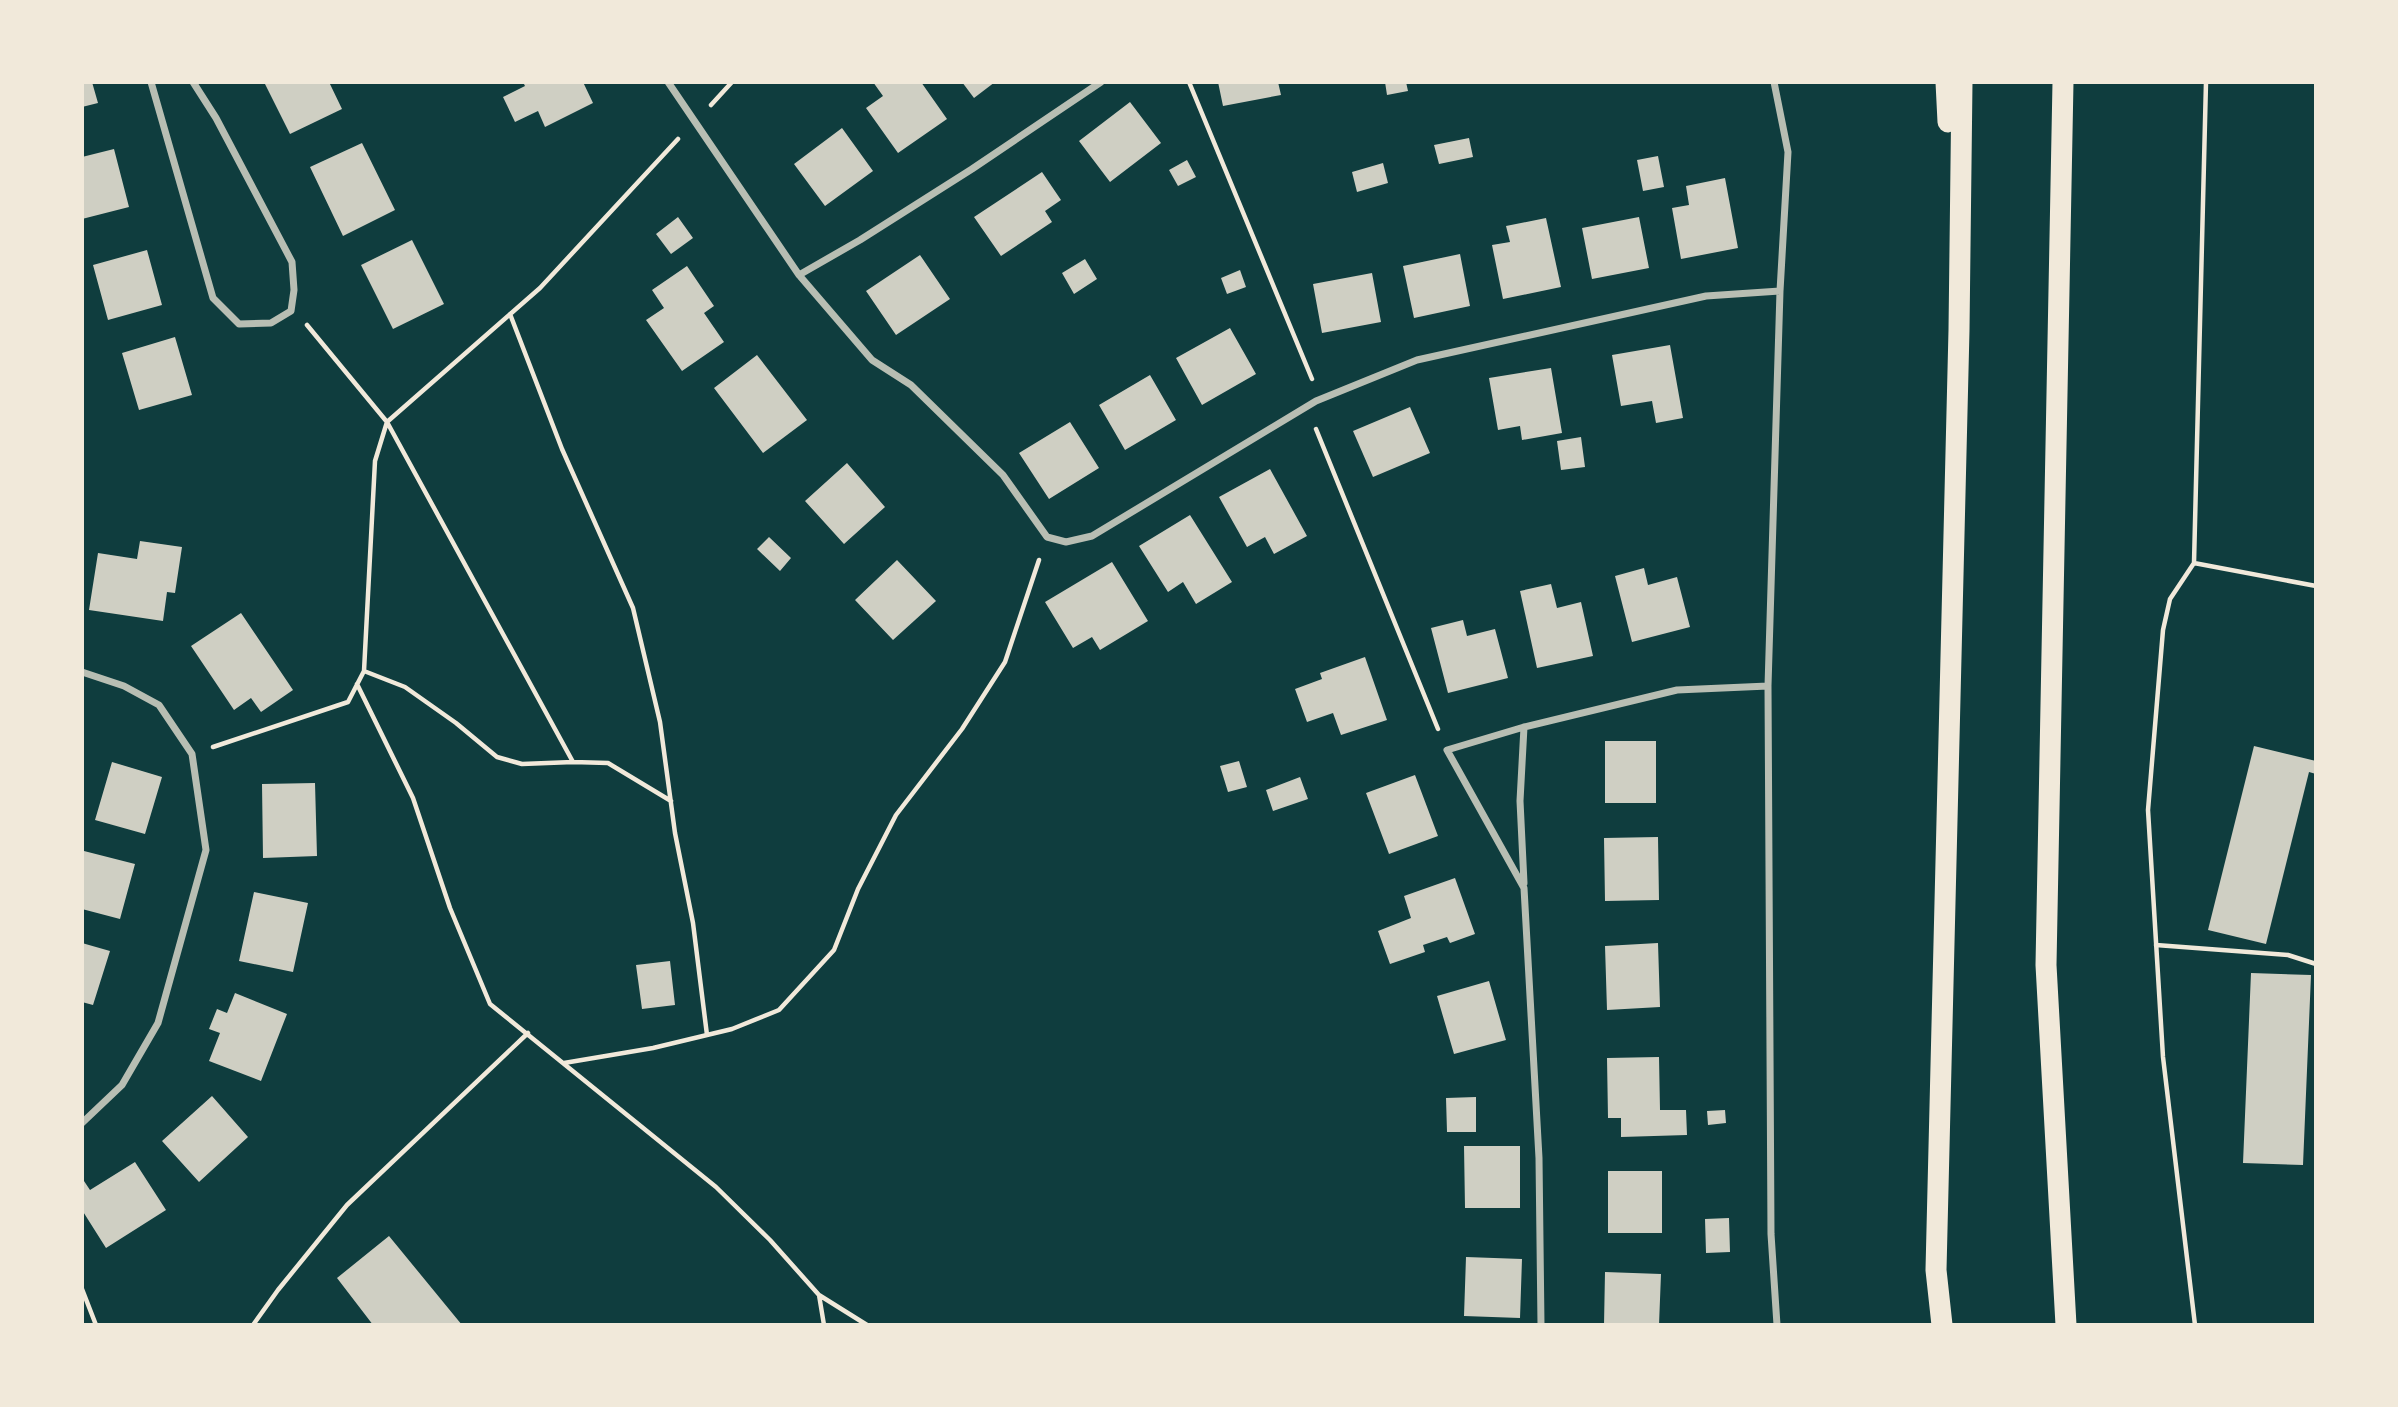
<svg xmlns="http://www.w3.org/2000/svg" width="2398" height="1407" font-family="Helvetica,sans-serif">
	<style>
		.building { fill: #cfcfc3 }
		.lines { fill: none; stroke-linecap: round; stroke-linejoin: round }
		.path { stroke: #f1e9da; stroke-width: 4.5 }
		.minor { stroke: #b8beb3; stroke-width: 7 }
		.motorway { stroke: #f1e9da; stroke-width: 21 }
	</style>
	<rect width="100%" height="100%" fill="#0f3d3e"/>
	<path class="building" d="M82,82H92L98,103L82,107Z
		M264,82H329L342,109L290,134Z
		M523,82H583L593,103L545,127L538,111L515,122L503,97L525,86Z
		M873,82H921L947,119L898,153L866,108L883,96Z
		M962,82H995L974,98Z
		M1218,82H1278L1281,95L1223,106Z
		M1385,82H1406L1408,91L1387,95Z
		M1130,102L1161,143L1110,182L1079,141Z
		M842,128L873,171L825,206L794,164Z
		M1469,138L1473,157L1439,164L1434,145Z
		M362,143L395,210L343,236L310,167Z
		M114,149L129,207L82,219V157Z
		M1658,156L1664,187L1643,191L1637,160Z
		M1187,160L1196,177L1178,186L1169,170Z
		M1383,163L1388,183L1357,192L1352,172Z
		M1042,172L1061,200L1045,211L1052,222L1001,256L974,217Z
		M1725,178L1738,248L1681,259L1672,208L1689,205L1686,186Z
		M678,217L693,238L671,254L656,234Z
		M1639,217L1649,268L1592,279L1582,228Z
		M1546,218L1561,287L1503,299L1492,245L1510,242L1506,226Z
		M412,240L444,304L393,329L361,265Z
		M147,250L162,305L108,320L93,265Z
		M1460,254L1470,306L1414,318L1403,266Z
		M920,255L950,299L896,335L866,291Z
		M1085,259L1097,279L1074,294L1062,273Z
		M687,266L714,306L704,313L724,342L682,371L646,320L664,308L652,290Z
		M1240,270L1246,287L1227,294L1221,278Z
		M1372,273L1381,322L1322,333L1313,284Z
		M1230,328L1256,374L1202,405L1176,358Z
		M175,337L192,395L139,410L122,353Z
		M1670,345L1683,418L1656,423L1652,401L1621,406L1612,355Z
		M757,355L807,420L763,453L714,388Z
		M1551,368L1562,433L1522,440L1520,426L1498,430L1489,378Z
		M1150,375L1176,420L1125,450L1099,405Z
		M1410,407L1430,453L1373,477L1353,431Z
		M1070,422L1099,468L1049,499L1019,453Z
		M1581,437L1585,467L1561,470L1557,441Z
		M847,463L885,507L844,544L805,501Z
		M1270,469L1307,536L1274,554L1265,537L1247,547L1219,497Z
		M1190,515L1232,582L1196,604L1183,582L1168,592L1139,546Z
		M769,537L791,558L780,571L757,549Z
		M140,541L182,547L175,593L167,592L163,621L89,610L98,553L137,559Z
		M897,560L936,601L893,640L855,600Z
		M1112,562L1148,621L1100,650L1092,637L1073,648L1045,602Z
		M1644,568L1648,585L1677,577L1690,627L1632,642L1615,576Z
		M1551,584L1557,608L1581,602L1593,656L1537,668L1520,591Z
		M241,613L293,690L261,712L251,698L234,710L191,646Z
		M1463,620L1467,636L1495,629L1508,678L1448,693L1431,628Z
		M1365,657L1387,720L1341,735L1333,713L1307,722L1295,689L1322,679L1320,673Z
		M1605,741H1656V803H1605Z
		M2254,746L2316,761V774L2309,772L2266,944L2208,930Z
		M1239,761L1247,787L1228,792L1220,766Z
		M112,762L162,777L145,834L95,820Z
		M1415,775L1438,836L1389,854L1366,793Z
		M1300,777L1308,799L1273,811L1266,790Z
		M315,783L317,856L263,858L262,784Z
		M1658,837L1659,900L1605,901L1604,838Z
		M84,851L135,864L120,919L82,909V859Z
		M1455,878L1475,934L1450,943L1447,937L1423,945L1425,952L1390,964L1378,931L1411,918L1404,896Z
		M254,892L308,903L293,972L239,961Z
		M82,943L110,951L93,1005L82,1002Z
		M1658,943L1660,1007L1607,1010L1605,946Z
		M670,961L675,1005L642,1009L636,965Z
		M2251,973L2311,975L2303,1165L2243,1163Z
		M1489,981L1506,1040L1454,1054L1437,996Z
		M235,993L287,1014L261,1081L209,1061L220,1033L209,1029L217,1009L227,1013Z
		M1659,1057L1660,1110H1686L1687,1135L1621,1137V1118H1608L1607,1058Z
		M212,1096L248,1137L199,1182L162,1141Z
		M1476,1097V1132H1447L1446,1098Z
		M1725,1110L1726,1123L1708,1125L1707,1111Z
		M1464,1146H1520V1208H1465Z
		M135,1162L166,1210L106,1248L82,1210V1178L90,1190Z
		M1608,1171H1662V1233H1608Z
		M1729,1218L1730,1252L1706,1253L1705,1219Z
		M389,1236L462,1325H373L370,1321L337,1278Z
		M1466,1257L1522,1259L1520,1318L1464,1316Z
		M1605,1272L1661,1274L1659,1325H1604Z"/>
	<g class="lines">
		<path class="path" d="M1189,82L1312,379
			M711,105L732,82
			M510,314L562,449L633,608L660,722L675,833L693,923L707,1035
			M307,325L387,422L573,762
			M1316,429L1438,729
			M2194,563L2316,586
			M364,671L405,687L456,723L497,757L522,764L573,762L608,763L671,801
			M357,684L413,798L450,908L490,1004L716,1187L770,1240L819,1295L867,1325
			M213,747L348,702L364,671L375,461L387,422L540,288L678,139
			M2156,945L2288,955L2316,964
			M564,1063L653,1048L732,1029L779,1010L834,950L858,889L896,815L962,729L1005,662L1039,560
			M82,1289L96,1325
			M819,1295L824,1325
			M253,1325L278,1290L347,1205L528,1033
			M2195,1325L2163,1057L2148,810L2163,630L2170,599L2194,563L2206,82"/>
		<path class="minor" d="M151,82L213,298L239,324L271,323L291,311L294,290L292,262L216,118L193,82
			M668,82L799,275L872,360L911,385L1003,475L1047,537L1066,542L1092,536L1316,401L1417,360L1706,296L1780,291
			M1774,82L1788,152L1780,291L1768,686L1771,1234L1777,1325
			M799,275L860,240L972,169L1101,82
			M82,672L124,686L159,705L192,754L206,850L158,1023L122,1085L82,1123
			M1524,883L1520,801L1524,727
			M1541,1325L1539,1158L1524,888L1447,750L1524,727L1677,690L1768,686"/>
		<path class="motorway" d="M1946,82L1948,122
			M2063,82L2046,965L2066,1325
			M1942,1325L1936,1270L1959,330L1962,82"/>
	</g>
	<rect width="2398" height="1407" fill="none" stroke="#f1e9da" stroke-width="168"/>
</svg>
